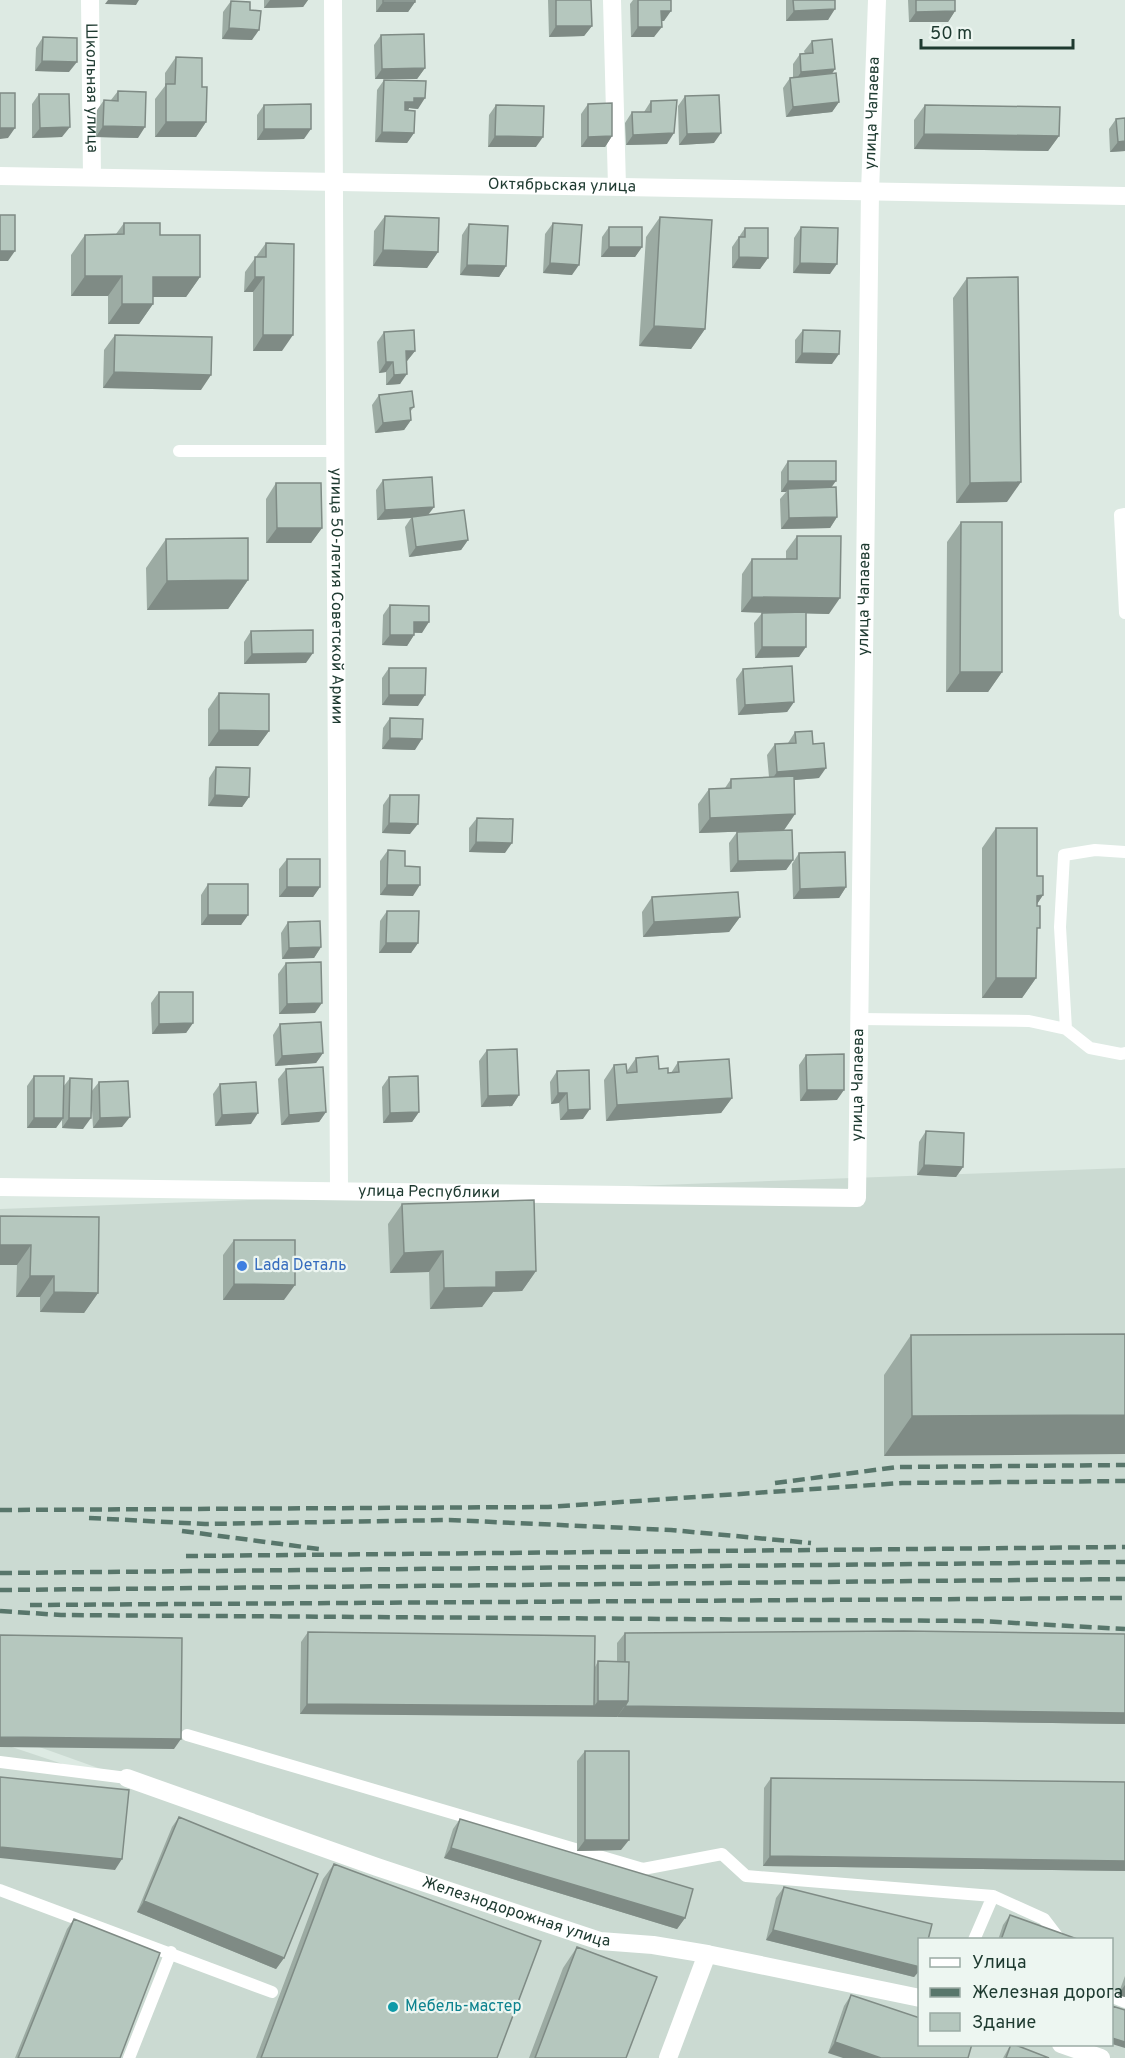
<svg xmlns="http://www.w3.org/2000/svg" width="1125" height="2058" font-family="Overpass,sans-serif">
	<style>
		.built { fill: #cbdad2; fill-rule: evenodd }
		.lines { fill: none; stroke-linecap: round; stroke-linejoin: round }
		.service { stroke: #fff; stroke-width: 12 }
		.minor { stroke: #fff; stroke-width: 18 }
		.rail { stroke: #58766b; stroke-width: 4.5; stroke-dasharray: 12 6; stroke-linecap: butt }
		.wall { fill: #9caba3 }
		.shaded-wall { fill: #7f8b85 }
		.building { fill: #b5c7be; stroke: #7f8b85; stroke-width: 1.5 }
		.shop-dot { fill: #3f7fe0; stroke: #edf6f1; stroke-width: 2 }
		.culture-dot { fill: #0f9aa8; stroke: #edf6f1; stroke-width: 2 }
		.labels { text-anchor: middle; dominant-baseline: central; stroke-width: 4.5; stroke-linejoin: round; paint-order: stroke }
		.street-label { font-size: 16px; fill: #1e3a30; stroke: #edf6f1 }
		.shop-label { font-size: 16px; fill: #366cbe; stroke: #edf6f1; text-anchor: start }
		.culture-label { font-size: 16px; fill: #0d838f; stroke: #edf6f1; text-anchor: start }
	</style>
	<rect width="100%" height="100%" fill="#ddeae3"/>
	<path class="built" d="M1125,1168V2058H0V1743L448,1893L0,1733V1209ZM920,1940H1112V2044H920Z"/>
	<g class="lines">
		<path class="service" d="M179,451H335
			M1125,514L1120,515L1125,613
			M860,1019L1029,1021L1066,1029L1090,1048L1121,1054L1125,1053
			M1066,1029L1060,927L1064,855L1095,850L1125,852
			M187,1735L643,1869L722,1854L746,1876L993,1896
			M0,1762L127,1778
			M0,1890L272,1992
			M974,1940L993,1896L1044,1919L1060,1940
			M1112,1997L1125,2002
			M129,2058L171,1952"/>
		<g class="minor">
			<path id="s1" d="M90,0L92,176"/>
			<path id="s2" d="M333,0L339,1190"/>
			<path d="M612,0L617,186"/>
			<path id="s3" d="M0,176L1125,196"/>
			<path id="s4" d="M0,1187L857,1198L870,192L877,0"/>
			<path id="s5" d="M127,1778L377,1867L600,1941L653,1945L707,1954L920,1998"/>
			<path d="M1061,2044L1101,2058"/>
			<path d="M668,2058L707,1954"/>
		</g>
		<path class="rail" d="M775,1483L898,1467L1125,1465
			M0,1510L548,1507L902,1483L1125,1481
			M89,1518L205,1524L449,1520L671,1530L811,1543
			M182,1531L319,1549
			M186,1556L1125,1547
			M0,1573L1125,1562
			M0,1590L1125,1579
			M30,1605L1125,1598
			M0,1611L61,1615L979,1621L1125,1629"/>
	</g>
	<path class="wall" d="M264,0H308L303,7L264,8Z
		M376,0H415V2L408,12H376Z
		M548,0H591L592,26L584,36L549,37Z
		M633,0H671L664,21H662L654,37H631L630,4Z
		M786,0H835L828,20L786,21Z
		M908,0H955V11L948,22H909Z
		M231,1L250,10L252,40L222,39L223,12Z
		M381,35L425,68L417,79H375L374,45Z
		M43,37L69,72L35,71L36,48Z
		M812,41L832,73L839,102L832,112L786,117L783,88L790,78L793,77V64L800,54H805L804,51Z
		M176,57L202,87L206,122L196,137H155V99L165,86V73Z
		M384,80L418,109L409,108L408,111L414,133L407,143L375,142L377,90Z
		M118,91L138,138L96,137L97,110L104,100H111Z
		M39,94L62,137L32,138V104Z
		M685,96L714,143L679,145L678,106Z
		M651,101L667,144L626,145L625,123L632,112H644Z
		M588,104L612,136L605,147H581V114Z
		M264,105L304,139L257,140V115Z
		M496,105L536,147H488L489,115Z
		M925,105L1059,136L1048,151L914,149V120Z
		M1116,119L1125,151L1110,152L1109,129Z
		M385,216L438,252L427,268L373,266L374,231Z
		M660,217L705,329L691,349L639,346L646,237Z
		M124,223L160,235L200,277L186,297H153V304L139,324H108V296H71V255L85,235L116,234Z
		M553,223L572,275L543,273L545,234Z
		M469,224L506,266L499,277L460,275L462,235Z
		M609,227L642,247L635,257H601L602,237Z
		M801,227L830,274L793,273L794,238Z
		M745,228L768,258L760,269L732,268V247Z
		M266,243L282,351H253V292H244L245,272Z
		M967,278L1007,502L956,503L953,298Z
		M803,330L832,364L795,363V340Z
		M384,332L415,351L407,361L400,384L386,385V372L379,373L377,342Z
		M115,335L201,390L103,388L104,350Z
		M379,395L414,407L410,412L411,420L404,430L375,433L372,405Z
		M788,461L831,487L837,517L830,528L781,529L780,499L786,492H781V472Z
		M383,480L434,507L429,514L468,540L461,550L409,557L405,527L411,518L377,520L376,490Z
		M276,483L322,528L311,543H266V499Z
		M961,522L1002,672L988,692H946L947,542Z
		M797,536L829,614L806,613L799,657L755,658L754,623L762,613L741,612L742,574L752,559H786V551Z
		M166,539L248,580L228,609L147,610L146,568Z
		M390,605L422,633H414V635L407,646L382,645L383,615Z
		M251,631L306,663L244,664V642Z
		M389,668L418,706L382,705V678Z
		M743,669L794,702L787,712L738,715L736,679Z
		M219,693L269,731L258,746H208V709Z
		M390,718L415,750L382,749L383,728Z
		M795,732L813,744L819,778L794,780L795,814L784,830L699,833L698,804L709,789L725,788L731,779L769,777L767,755L775,744L788,743Z
		M216,767L249,797L242,807L208,806L209,778Z
		M390,795L410,834L382,833L383,805Z
		M477,818L505,853L469,852V828Z
		M996,828L1037,876L1043,895L1037,904L1036,978L1022,998H982V848Z
		M737,832L793,860L786,870L730,872L729,843Z
		M388,850L405,866L413,896L380,895V861Z
		M799,853L846,887L839,898L793,899L792,864Z
		M287,859L320,887L313,897H279V869Z
		M208,884L248,915L241,925H201V895Z
		M652,897L740,917L729,932L643,937L642,912Z
		M387,911L418,943L411,953H379L380,921Z
		M288,922L321,947L314,958L282,959L281,933Z
		M286,963L315,1013L279,1014L278,974Z
		M159,992L193,1023L186,1033L152,1034L151,1003Z
		M280,1024L323,1053L316,1063L275,1066L273,1035Z
		M487,1050L519,1095L512,1106L481,1107L479,1061Z
		M806,1055L837,1100L800,1101L799,1065Z
		M636,1058L668,1073H671L678,1062L732,1098L721,1113L606,1121L604,1080L614,1065L627,1071Z
		M286,1069L326,1112L319,1122L281,1125L278,1079Z
		M557,1071L583,1119L560,1120L559,1103L551,1104L550,1082Z
		M34,1076L63,1087L70,1078L91,1092L99,1082L122,1127L93,1128L91,1093L83,1129L62,1128V1120L56,1128H27V1086Z
		M389,1077L419,1112L412,1122L383,1123L382,1087Z
		M220,1084L251,1124L215,1126L213,1094Z
		M926,1131L963,1167L956,1177L917,1175L919,1142Z
		M402,1204L536,1271L522,1291L493,1292L482,1307L430,1309L429,1272L390,1273L388,1224Z
		M0,1216L98,1293L84,1313L40,1312V1297H16L17,1265H0Z
		M234,1240L284,1300H223V1255Z
		M1125,1334L884,1456V1375L911,1335Z
		M308,1632L595,1667L598,1661L617,1662V1643L625,1633L1125,1724L587,1716L300,1714L301,1642Z
		M585,1751L621,1850L577,1851V1761Z
		M771,1778L1125,1782V1871L763,1866L764,1788Z
		M179,1817L284,1958L276,1969L137,1912L172,1827Z
		M460,1819L685,1918L677,1929L444,1858L453,1829Z
		M334,1864L497,2058H256L323,1879Z
		M784,1887L920,1940V1970L914,1977L766,1940L776,1898Z
		M1010,1915L1080,1940H998L1003,1925Z
		M74,1919L120,2058H15L67,1929Z
		M577,1947L626,2058H529L563,1968Z
		M1125,1976V1997L1118,1995Z
		M851,1995L920,2018L828,2053L844,2006Z
		M1011,2044L1049,2058H1003Z"/>
	<path class="shaded-wall" d="M108,0H139L136,5L105,4Z
		M270,0H308L303,7L264,8Z
		M383,2H415L408,12H376Z
		M835,9L828,20L786,21L794,11Z
		M661,11H671L664,21H654Z
		M955,11L948,22H909L916,12Z
		M556,26H592L584,36L549,37Z
		M638,27H662L654,37H631Z
		M229,28L259,30L252,40L222,39Z
		M42,61L77,62L69,72L35,71Z
		M425,68L417,79H375L382,69Z
		M835,69L828,80L794,83L801,72Z
		M414,98H425L418,109L409,108L407,112H398L405,102Z
		M839,102L832,112L786,117L793,107Z
		M166,122H206L196,137H155Z
		M103,126L145,127L138,138L96,137Z
		M70,127L62,137L32,138L40,128Z
		M0,128H15L8,138L0,139Z
		M264,129H311L304,139L257,140Z
		M382,132L414,133L407,143L375,142Z
		M674,133L667,144L626,145L633,135Z
		M721,133L714,143L679,145L687,134Z
		M924,134L1059,136L1048,151L914,149Z
		M495,136L543,137L536,147H488Z
		M612,136L605,147H581L588,137Z
		M1125,141V151L1110,152L1118,142Z
		M609,247H642L635,257H601Z
		M383,250L438,252L427,268L373,266Z
		M0,251H15L8,261H0Z
		M739,257L768,258L760,269L732,268Z
		M550,263L579,265L572,275L543,273Z
		M800,263L837,264L830,274L793,273Z
		M467,265L506,266L499,277L460,275Z
		M85,276H122L108,296H71Z
		M153,277H200L186,297H139Z
		M255,277H264L253,292H244Z
		M122,304H153L139,324H108Z
		M654,326L705,329L691,349L639,346Z
		M263,335H293L282,351H253Z
		M406,351H415L407,361H399Z
		M802,353L839,354L832,364L795,363Z
		M386,362H393L386,372L379,373Z
		M114,372L211,375L201,390L103,388Z
		M407,374L400,384L386,385L394,375Z
		M411,420L404,430L375,433L383,423Z
		M788,481H836L828,492L788,489L786,492H781Z
		M1021,482L1007,502L956,503L970,483Z
		M434,507L426,517H412L411,518L377,520L385,510Z
		M837,517L830,528L781,529L789,518Z
		M277,528H322L311,543H266Z
		M468,540L461,550L409,557L416,547Z
		M248,580L228,609L147,610L167,581Z
		M752,597L840,598L829,614L741,612Z
		M414,622H429L422,633L407,632Z
		M390,635H414L407,646L382,645Z
		M762,647H806L799,657L755,658Z
		M313,653L306,663L244,664L252,654Z
		M960,672H1002L988,692H946Z
		M389,695H425L418,706L382,705Z
		M794,702L787,712L738,715L745,705Z
		M219,730L269,731L258,746H208Z
		M390,738L422,739L415,750L382,749Z
		M826,768L819,778L770,782L777,772Z
		M215,795L249,797L242,807L208,806Z
		M795,814L784,830L699,833L710,818Z
		M389,823L418,824L410,834L382,833Z
		M476,842L512,843L505,853L469,852Z
		M793,860L786,870L730,872L738,861Z
		M387,885H420L413,896L380,895Z
		M287,887H320L313,897H279Z
		M846,887L839,898L793,899L800,889Z
		M1043,895L1029,916L1037,896Z
		M208,915H248L241,925H201Z
		M740,917L729,932L643,937L654,922Z
		M386,943H418L411,953H379Z
		M321,947L314,958L282,959L289,948Z
		M996,978H1036L1022,998H982Z
		M322,1003L315,1013L279,1014L287,1004Z
		M193,1023L186,1033L152,1034L159,1024Z
		M323,1053L316,1063L275,1066L282,1056Z
		M807,1090H844L837,1100L800,1101Z
		M558,1093H567L559,1103L551,1104Z
		M519,1095L512,1106L481,1107L488,1096Z
		M732,1098L721,1113L606,1121L617,1105Z
		M590,1109L583,1119L560,1120L568,1110Z
		M326,1112L319,1122L281,1125L289,1115Z
		M419,1112L412,1122L383,1123L390,1113Z
		M258,1113L251,1124L215,1126L222,1115Z
		M130,1117L122,1127L93,1128L100,1118Z
		M34,1118H63L56,1128H27Z
		M69,1118H91L83,1129L62,1128Z
		M924,1165L963,1167L956,1177L917,1175Z
		M0,1245H31L17,1265H0Z
		M443,1251L429,1272L390,1273L404,1253Z
		M536,1271L522,1291L493,1292L482,1307L430,1309L444,1288L496,1272Z
		M30,1276H54L40,1297H16Z
		M234,1284L295,1285L284,1300H223Z
		M54,1292L98,1293L84,1313L40,1312Z
		M1125,1415V1454L884,1456L912,1416Z
		M598,1701H628L617,1717L300,1714L307,1704L594,1706Z
		M625,1706L1125,1713V1724L617,1717Z
		M0,1737L181,1739L174,1749L0,1747Z
		M585,1840H629L621,1850L577,1851Z
		M0,1847L122,1859L115,1870L0,1858Z
		M451,1848L685,1918L677,1929L444,1858Z
		M770,1856L1125,1861V1871L763,1866Z
		M144,1901L284,1958L276,1969L137,1912Z
		M773,1930L920,1967V1970L914,1977L766,1940Z
		M1125,1985V1997L1118,1995Z
		M1112,2038L1125,2042V2048L1112,2044Z
		M835,2042L881,2058H843L828,2053Z"/>
	<path class="building" d="M383,0H415V2H383Z
		M556,0H591L592,26H556Z
		M638,0H671V11H661L662,27H638Z
		M793,0H835V9L794,11Z
		M916,0H955V11L916,12Z
		M231,1L250,2V10L261,11L259,30L229,28Z
		M424,34L425,68L382,69L381,35Z
		M43,37L77,38V62L42,61Z
		M832,39L835,69L801,72L800,54L813,53L812,41Z
		M176,57L202,58V87H207L206,122H166V84H175Z
		M836,73L839,102L793,107L790,78Z
		M384,80L426,81L425,98H414V102H405V110L415,111L414,133L382,132Z
		M118,91L146,92L145,127L103,126L104,100L118,101Z
		M0,93H15V128H0Z
		M39,94H69L70,127L40,128Z
		M719,95L721,133L687,134L685,96Z
		M677,100L674,133L633,135L632,112H651V101Z
		M612,103V136L588,137V104Z
		M311,104V129H264V105Z
		M496,105L544,106L543,137L495,136Z
		M925,105L1060,107L1059,136L924,134Z
		M1125,118V141L1118,142L1116,119Z
		M0,215H15V251H0Z
		M385,216L439,218L438,252L383,250Z
		M660,217L712,220L705,329L654,326Z
		M124,223H160V235H200V277H153V304H122V276H85V235L124,234Z
		M553,223L582,225L579,265L550,263Z
		M469,224L508,226L506,266L467,265Z
		M609,227H642V247H609Z
		M801,227L838,228L837,264L800,263Z
		M745,228H768V258L739,257V237H745Z
		M266,243L294,244L293,335H263L264,277H255V257H266Z
		M1018,277L1021,482L970,483L967,278Z
		M414,330L415,351H406L407,374L394,375L393,362H386L384,332Z
		M803,330L840,331L839,354L802,353Z
		M115,335L212,337L211,375L114,372Z
		M412,391L414,407L410,408L411,420L383,423L379,395Z
		M788,461H836V481H788Z
		M432,477L434,507L385,510L383,480Z
		M276,483H321L322,528H277Z
		M836,487L837,517L789,518L788,489Z
		M464,510L468,540L416,547L412,517Z
		M961,522H1002V672H960Z
		M797,536H841L840,598L752,597V559H797Z
		M248,538V580L167,581L166,539Z
		M390,605L429,606V622H414V635H390Z
		M806,612V647H762V613Z
		M313,630V653L252,654L251,631Z
		M792,666L794,702L745,705L743,669Z
		M389,668H426L425,695H389Z
		M219,693L269,694V731L219,730Z
		M390,718L423,719L422,739L390,738Z
		M812,731L813,744L824,743L826,768L777,772L775,744L796,743L795,732Z
		M216,767L250,768L249,797L215,795Z
		M794,776L795,814L710,818L709,789L731,788V779Z
		M390,795H419L418,824L389,823Z
		M477,818L513,819L512,843L476,842Z
		M996,828H1037V876H1043V895L1037,896V906H1040V928H1037L1036,978H996Z
		M792,830L793,860L738,861L737,832Z
		M388,850L405,851V866L420,867V885H387Z
		M845,852L846,887L800,889L799,853Z
		M287,859H320V887H287Z
		M208,884H248V915H208Z
		M738,892L740,917L654,922L652,897Z
		M387,911H419L418,943H386Z
		M320,921L321,947L289,948L288,922Z
		M321,962L322,1003L287,1004L286,963Z
		M159,992H193V1023L159,1024Z
		M321,1022L323,1053L282,1056L280,1024Z
		M517,1049L519,1095L488,1096L487,1050Z
		M844,1054V1090H807L806,1055Z
		M658,1056L659,1069L668,1068V1073L679,1072L678,1062L729,1059L732,1098L617,1105L614,1065L626,1064L627,1073L637,1072L636,1058Z
		M323,1067L326,1112L289,1115L286,1069Z
		M589,1070L590,1109L568,1110L567,1093H558L557,1071Z
		M34,1076H64L63,1118H34Z
		M418,1076L419,1112L390,1113L389,1077Z
		M70,1078L92,1079L91,1118H69Z
		M128,1081L130,1117L100,1118L99,1082Z
		M256,1082L258,1113L222,1115L220,1084Z
		M926,1131L964,1133L963,1167L924,1165Z
		M534,1200L536,1271L496,1272V1287L444,1288L443,1251L404,1253L402,1204Z
		M0,1216L99,1217L98,1293L54,1292V1276H30L31,1245H0Z
		M234,1240H295V1285L234,1284Z
		M1125,1334V1415L912,1416L911,1335Z
		M904,1631L1125,1634V1713L625,1706L628,1701L629,1662H625V1633Z
		M308,1632L595,1636L594,1706L307,1704Z
		M0,1635L182,1638L181,1739L0,1737Z
		M598,1661L629,1662L628,1701H598Z
		M585,1751H629V1840H585Z
		M0,1777L129,1790L122,1859L0,1847Z
		M771,1778L1125,1782V1861L770,1856Z
		M179,1817L318,1874L284,1958L144,1901Z
		M460,1819L693,1889L685,1918L451,1848Z
		M334,1864L541,1941L497,2058H261Z
		M784,1887L932,1924L928,1940H920V1967L773,1930Z
		M1010,1915L1080,1940H1001Z
		M74,1919L160,1953L120,2058H18Z
		M577,1947L657,1977L626,2058H535Z
		M851,1995L920,2018V2044H972L968,2058H881L835,2042Z
		M1112,2006L1125,2010V2042L1112,2038Z
		M1011,2044H1013L1049,2058H1006Z"/>
	<circle class="shop-dot" cx="242" cy="1266" r="6"/>
	<circle class="culture-dot" cx="393" cy="2007" r="6"/>
	<g class="labels">
		<g class="street-label">
			<text stroke="none"><textPath href="#s1" startOffset="88">Школьная улица</textPath></text>
			<text stroke="none"><textPath href="#s4" startOffset="1942">улица Чапаева</textPath></text>
			<text stroke="none"><textPath href="#s3" startOffset="562">Октябрьская улица</textPath></text>
			<text stroke="none"><textPath href="#s2" startOffset="596">улица 50-летия Советской Армии</textPath></text>
			<text stroke="none"><textPath href="#s4" startOffset="1456">улица Чапаева</textPath></text>
			<text stroke="none"><textPath href="#s4" startOffset="970">улица Чапаева</textPath></text>
			<text stroke="none"><textPath href="#s4" startOffset="429">улица Республики</textPath></text>
			<text stroke="none"><textPath href="#s5" startOffset="412">Железнодорожная улица</textPath></text>
		</g>
		<g class="shop-label">
			<text x="254" y="1266">Lada Dеталь</text>
		</g>
		<g class="culture-label">
			<text x="405" y="2007">Мебель-мастер</text>
		</g>
	</g>
	<rect x="918" y="1938" width="195" height="108" fill="#edf6f1" stroke="#9aaba4" stroke-width="1.5"/>
	<rect x="930" y="1958" width="30" height="9" fill="#ffffff" stroke="#9aaba4" stroke-width="1.5"/>
	<text x="972" y="1968" font-size="18" fill="#1e3a30">Улица</text>
	<rect x="930" y="1988" width="30" height="9" fill="#58766b" stroke="#9aaba4" stroke-width="1.5"/>
	<text x="972" y="1998" font-size="18" fill="#1e3a30">Железная дорога</text>
	<rect x="930" y="2013" width="30" height="18" fill="#b5c7be" stroke="#9aaba4" stroke-width="1.5"/>
	<text x="972" y="2028" font-size="18" fill="#1e3a30">Здание</text>
	<path d="M921 39v9h152v-9" fill="none" stroke="#1e3a30" stroke-width="3"/>
	<text x="930" y="39" font-size="18" fill="#1e3a30" stroke="#edf6f1" stroke-width="4.5" paint-order="stroke">50 m</text>
</svg>
